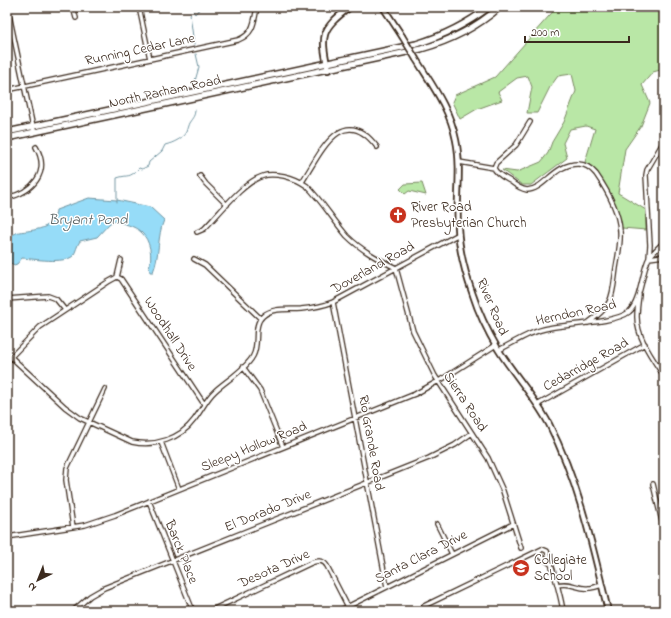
<svg xmlns="http://www.w3.org/2000/svg" width="671" height="618" font-family="'Indie Flower',sans-serif">
	<style>
		.green { fill: #b9e7a6; stroke: #7a8862 }
		.water { fill: #96dcf8; stroke: #7295a1 }
		.lines { fill: none; stroke-linecap: round; stroke-linejoin: round }
		.stream { stroke: #7295a1; stroke-width: 1 }
		.minor-casing { stroke: #3b2a1e; stroke-width: 6 }
		.major-casing { stroke: #3b2a1e; stroke-width: 8 }
		.highway-casing { stroke: #3b2a1e; stroke-width: 8 }
		.minor { stroke: #fff; stroke-width: 3.5 }
		.major { stroke: #fff; stroke-width: 4.5 }
		.highway { stroke: #fff; stroke-width: 5 }
		.major-bridge-casing { stroke: #3b2a1e; stroke-width: 8; stroke-linecap: butt }
		.major-bridge { stroke: #fff; stroke-width: 4.5 }
		.labels { text-anchor: middle; dominant-baseline: central; stroke-width: 3; stroke-linejoin: round; paint-order: stroke }
		.street-label { font-size: 14px; fill: #3b2a1e; stroke: #fff }
		.poi-label { font-size: 14px; fill: #3b2a1e; stroke: #fff; text-anchor: start }
		.water-label { font-size: 15px; font-style: italic; fill: #565f5f; stroke: #fff }
	</style>
	<rect width="100%" height="100%" fill="#fff"/>
	<filter id="ink" filterUnits="userSpaceOnUse"><feTurbulence type="fractalNoise" baseFrequency=".025" numOctaves="2"/><feDisplacementMap in="SourceGraphic" scale="8" xChannelSelector="R" yChannelSelector="G"/><feConvolveMatrix kernelMatrix="1 2 1 2 8 2 1 2 1" color-interpolation-filters="sRGB"/></filter>
	<g filter="url(#ink)">
		<path class="green" d="M557,7H664V69L653,72L642,85L650,103L641,126L625,149L618,193L646,210V230L622,228C613,204 606,179 585,162L595,129L586,126L570,129L563,143L567,158L531,185H522L502,170L517,172L541,162L548,153L552,142L564,122L576,91L572,74L558,76L550,87L537,113H527L532,87L528,76L517,78L498,92L502,100L477,109L460,119L452,102L455,95L495,77Z
			M422,183L426,195L409,191L405,194L400,189L405,184Z"/>
		<path class="water" d="M89,198L117,200L150,207L164,220C157,236 160,255 153,272H150L149,267C153,256 150,240 141,232C135,226 122,223 114,221L110,223L97,237L80,241C77,245 76,252 73,256C64,264 34,259 22,258L17,264L14,265L7,261V238C11,236 15,233 19,232C33,230 55,230 56,210Z"/>
		<g class="lines">
			<path class="stream" d="M194,45L190,14L193,11L195,14L201,7
				M195,81L199,67L196,54
				M117,202V178C129,174 129,179 139,168L142,169L148,166L149,162L162,151L165,145C173,143 182,139 186,132C187,129 188,125 189,123C193,117 195,116 195,109"/>
			<g class="minor-casing">
				<path id="minor" d="M73,7L76,18
					M139,7L150,59
					M8,10L34,132
					M7,90L238,40C254,34 254,22 257,7
					M664,141L647,170L646,175L650,245L649,258L664,256
					M459,162L494,168C496,174 505,178 510,181C515,185 520,189 527,190C544,190 554,164 578,164C585,164 591,168 596,174C607,190 619,211 620,231C621,243 618,256 616,268C612,298 614,304 588,323
					M494,168L496,163L516,145L530,122
					M200,176L206,184L227,205
					M302,182C320,154 342,101 377,147
					M7,198C32,192 51,173 36,147
					M197,232L204,229C219,214 243,182 263,176C269,174 278,175 284,176C293,178 300,181 307,186C322,201 333,220 347,236C361,250 378,259 396,268L413,331L435,376L488,458L503,491L521,548
					M194,259L205,265L260,318
					M117,277L121,279L125,285L204,404
					M117,277L121,260
					M639,295C638,302 637,309 637,317C637,338 653,359 664,376
					M7,299L48,296L56,299L65,310
					M333,302L387,587
					M499,350C515,342 531,331 549,328C568,324 615,323 629,312C641,302 642,270 649,258C653,252 659,247 664,242
					M11,357L65,407L80,418L132,442C155,447 180,439 194,420C202,410 206,399 215,391C226,381 247,368 253,356C260,344 252,325 263,316C273,307 288,310 301,309C311,308 323,306 333,302L459,234
					M7,361L40,327L108,282L117,277
					M243,367L260,390L283,447
					M537,405L645,344
					M161,442L179,489
					M653,484L664,530
					M149,501L193,611
					M437,524L452,554
					M73,527L66,480L67,468L105,389
					M7,537L85,525L115,515L415,394L444,378L496,345
					M551,564L539,555V552L542,549L547,551C553,570 560,591 563,611
					M557,585C572,581 578,590 589,588C593,588 598,586 602,585
					M73,611L90,596L104,588L429,458L455,445L472,433
					M210,611L311,563C317,561 323,559 327,566L348,607
					M339,611L513,524
					M423,611L424,606L542,549"/>
			</g>
			<g class="major-casing">
				<path id="major" d="M383,7L402,36
					M416,59C432,85 450,109 456,140C462,169 456,198 458,227C459,250 465,273 473,295C479,314 488,332 498,349C514,375 535,397 549,424C579,483 593,548 608,611
					M328,70C321,35 320,30 350,7"/>
			</g>
			<g class="highway-casing">
				<path id="highway" d="M7,132L416,44C443,36 467,24 489,7
					M7,138L421,49C450,41 477,27 500,7"/>
			</g>
			<use href="#minor" class="minor"/>
			<use href="#major" class="major"/>
			<use href="#highway" class="highway"/>
			<g class="major-bridge-casing">
				<path id="major-bridge" d="M402,36L416,59"/>
			</g>
			<use href="#major-bridge" class="major-bridge"/>
		</g>
	</g>
	<defs>
		<g id="church-disc" transform="scale(0.9)"><circle r="9.5" fill="#c8321e" stroke="#fff"/><path d="M-1.2-6h2.4v3.5h3.3v2.4h-3.3V6h-2.4V-.1h-3.3v-2.4h3.3Z" fill="#fff"/></g>
		<g id="school-disc" transform="scale(0.9)"><circle r="9.5" fill="#c8321e" stroke="#fff"/><path d="M0-5L7-2L0 1L-7-2ZM-4 1L0 2.5L4 1V4Q0 6-4 4Z" fill="#fff"/></g>
	</defs>
	<g fill-rule="evenodd">
		<use href="#church-disc" x="398" y="215"/>
		<use href="#school-disc" x="521" y="568"/>
	</g>
	<g class="labels">
		<g class="street-label">
			<text transform="translate(140 50) rotate(-12)">Running Cedar Lane</text>
			<text transform="translate(165 92) rotate(-12)">North Parham Road</text>
			<text transform="translate(373 268) rotate(-29)">Doverland Road</text>
			<text transform="translate(492 307) rotate(67)">River Road</text>
			<text transform="translate(576 313) rotate(-12)">Herndon Road</text>
			<text transform="translate(170 334) rotate(57)">Woodhall Drive</text>
			<text transform="translate(586 365) rotate(-29)">Cedarridge Road</text>
			<text transform="translate(465 402) rotate(57)">Sierra Road</text>
			<text transform="translate(371 443) rotate(80)">Rio Grande Road</text>
			<text transform="translate(254 447) rotate(-22)">Sleepy Hollow Road</text>
			<text transform="translate(268 511) rotate(-22)">El Dorado Drive</text>
			<text transform="translate(181 552) rotate(68)">Barck Place</text>
			<text transform="translate(421 557) rotate(-27)">Santa Clara Drive</text>
			<text transform="translate(274 569) rotate(-24)">Desota Drive</text>
		</g>
		<g class="poi-label">
			<text x="411" y="207">River Road<tspan x="411" dy="16">Presbyterian Church</tspan></text>
			<text x="534" y="560">Collegiate<tspan x="534" dy="16">School</tspan></text>
		</g>
		<g class="water-label">
			<text x="88" y="220">Bryant Pond</text>
		</g>
	</g>
	<rect width="671" height="618" fill="none" stroke="#fff" stroke-width="24"/>
	<rect x="12" y="12" width="647" height="594" fill="none" stroke="#3b2a1e" stroke-width="1.5" filter="url(#ink)"/>
	<g transform="translate(38 580) rotate(223)" stroke="#ffffff" stroke-width="3" paint-order="stroke">
	<path d="M0-3L7 15L0 10L-7 15Z" fill="#3b2a1e"/>
	<text y="-6" font-size="11" font-weight="bold" text-anchor="middle" fill="#3b2a1e">N</text>
	</g>
	<path d="M525 36v6h104v-6" fill="none" stroke="#3b2a1e" stroke-width="2"/>
	<text x="531" y="36" font-size="12" fill="#3b2a1e" stroke="#ffffff" stroke-width="3" paint-order="stroke">200 m</text>
</svg>
